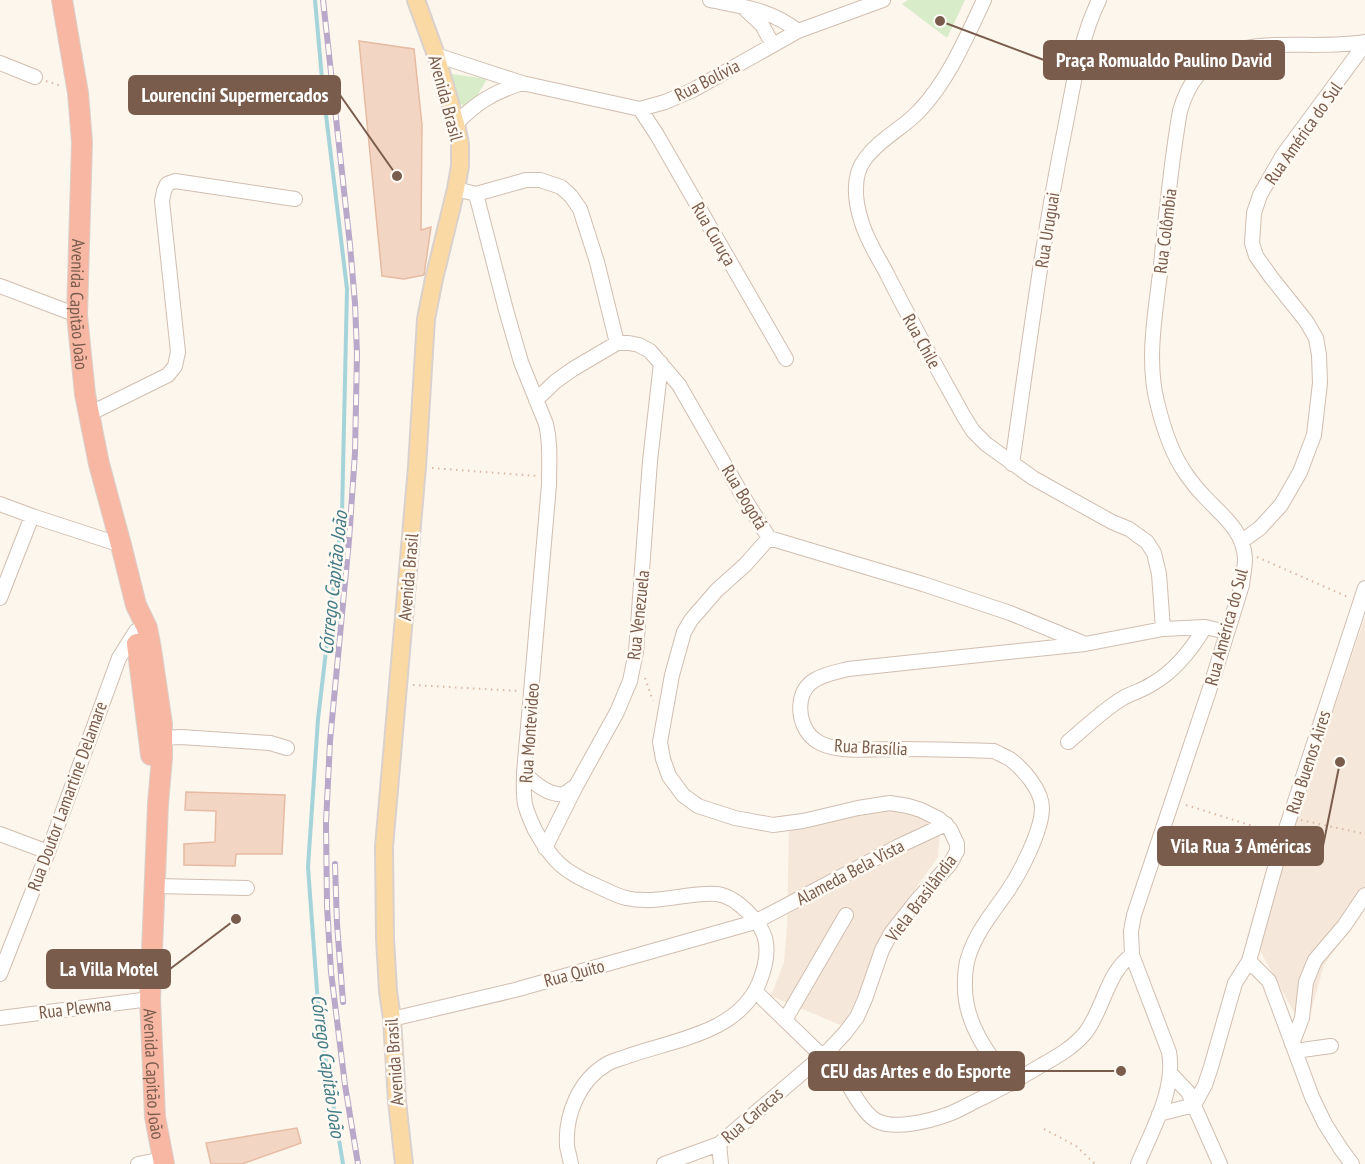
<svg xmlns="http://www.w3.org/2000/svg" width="1365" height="1164" font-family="'PT Sans Narrow',sans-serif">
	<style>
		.residential { fill: #f5e8da }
		.green { fill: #d8ecc9 }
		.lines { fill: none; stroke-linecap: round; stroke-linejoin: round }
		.stream { stroke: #a5d3da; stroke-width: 4 }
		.building { fill: #f3d5c3; stroke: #e6bba3; stroke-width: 1.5 }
		.minor-casing { stroke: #d1beb0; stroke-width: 16 }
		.major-casing { stroke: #dad1cd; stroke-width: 20 }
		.highway-casing { stroke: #dad1cd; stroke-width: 22 }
		.path { stroke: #d9b8a5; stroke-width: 2; stroke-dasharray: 1.5 4.5; stroke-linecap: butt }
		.minor { stroke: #fff; stroke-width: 14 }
		.major { stroke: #fbd9a5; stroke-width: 16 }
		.highway { stroke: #f7b7a3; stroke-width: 20 }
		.rail-casing { stroke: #b9a8c9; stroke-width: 6 }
		.rail { stroke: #fffaf3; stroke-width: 4; stroke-dasharray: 11; stroke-linecap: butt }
		.labels { text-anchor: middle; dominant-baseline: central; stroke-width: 5; stroke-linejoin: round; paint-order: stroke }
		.street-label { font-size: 18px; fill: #7a5c4d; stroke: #fffaf3 }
		.water-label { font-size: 20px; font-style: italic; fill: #437c86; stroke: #fffaf3 }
		.leader { fill: none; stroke: #7a5c4d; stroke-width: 2 }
		.callout-dot { fill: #7a5c4d; stroke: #fffaf3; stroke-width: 2 }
		.callout { fill: #7a5c4d; stroke: #7a5c4d; stroke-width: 2 }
		.callout-label { font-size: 20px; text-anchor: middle; font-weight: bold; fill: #fff }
	</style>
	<rect width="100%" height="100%" fill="#fdf6ec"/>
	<path class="residential" d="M1365,617V907L1324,965L1305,1032L1255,942Z
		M904,804L941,819L938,857L894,919L843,1026L771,996L784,962L787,926L789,825Z"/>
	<path class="green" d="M908,0H965L947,38L902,4Z
		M452,74L487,79L477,96L465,107L453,98Z"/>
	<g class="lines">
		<path class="stream" d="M315,0L323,90L347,289L342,515L318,719L308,867L319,1018L343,1164"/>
	</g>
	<path class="building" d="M359,41L414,49L422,125L421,230L431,227L424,275L404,279L382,276Z
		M186,792L285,795L282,854H236L235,866L184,865V844L215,842L216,811L185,810Z
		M297,1128L301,1143L242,1164H211L206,1143Z"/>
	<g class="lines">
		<g class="minor-casing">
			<path id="minor" d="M710,0C743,7 770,9 798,31
				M984,0C966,38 949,79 920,110C904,128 879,139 865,159C852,176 855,201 861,220C866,239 878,257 887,274C911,322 937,368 963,415L973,431L986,444L1033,478L1112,522L1129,529L1147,542L1154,553L1159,574L1163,629
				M745,9L762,25L773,45
				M436,55L522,83L640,109L665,102L693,90L798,31L883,0
				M0,63L35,77
				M640,109L657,135L786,359
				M456,124C476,102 495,92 522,83
				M456,189L476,194L506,310L521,362L546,424C551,444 549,464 549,485L524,773C524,783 523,794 525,804C527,813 531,821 535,830C552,861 564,872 597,886C606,890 617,896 626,898C657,905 687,892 717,894C736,896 764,924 766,943C768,957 764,971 759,983C738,1033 673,1040 628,1056C621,1059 613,1060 607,1064C579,1080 565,1115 567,1146C568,1152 570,1158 571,1164
				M476,194L526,180H540L561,187L571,196L580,209L597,262L617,343
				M0,286L77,315
				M536,400L556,381L573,369L617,343H629L639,345L650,351L679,385L741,493L769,538L923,584L1010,613L1083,643
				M89,414L168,375L175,366L178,352L162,201L164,191L167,184L175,181L295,199
				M1012,464C1028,353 1042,242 1064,133C1073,89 1079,41 1099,0
				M0,504L32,516L121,545
				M1242,541L1260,528L1281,505L1300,472L1314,435L1320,383L1319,355L1316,338L1306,321L1271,277L1256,256L1252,243L1254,213L1260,195L1283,155L1365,44
				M0,598L32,516
				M162,738L181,737L270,743L287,748
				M1068,742C1086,727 1103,710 1123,698C1132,693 1143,690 1152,684C1175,671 1192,649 1205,627
				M524,773C533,782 548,796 563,794C567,793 572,788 576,786
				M0,834L48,852
				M545,848L576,786L617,712L630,681L636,652L650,461L661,363
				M155,886L247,888
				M1249,961L1269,981L1312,1097L1325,1124L1341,1149L1352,1164
				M0,974L48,852L119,658L136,631L147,628
				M755,991L821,1055
				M0,1018L150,999
				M392,1019L515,990L755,922L899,846L946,824
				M785,1020L846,915
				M1292,1044L1302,1018L1306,982L1315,960L1344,926L1365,895
				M830,1049C840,1067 859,1112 877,1121C895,1130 930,1121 949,1114C960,1110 971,1103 982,1098C1002,1088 1022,1077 1042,1065C1058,1056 1074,1047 1086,1032C1104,1008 1107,972 1132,955
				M1295,1051L1331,1046
				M1171,1074L1188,1092L1220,1164
				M1011,1084C988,1054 963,1022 965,982C965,973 966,963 969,955C977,931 993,912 1007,892C1020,873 1042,831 1042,808C1042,790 1023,769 1010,759C1005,756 999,754 994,751C962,750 929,749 897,749C875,749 839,753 820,743C804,735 798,716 801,700C805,677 829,674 848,669L1085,644L1163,629L1205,627L1227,632
				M1194,1105L1205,1085L1211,1067L1235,983L1249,961L1284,835L1365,588
				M1159,1114L1194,1105
				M719,1144L721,1164
				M138,1164L163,1159
				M664,1164L719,1144L830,1049L845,1033L857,1017L865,999L882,950L891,933L918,899L950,864L957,851V844L950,829L939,819L921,810L908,806L890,803L858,808L803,821L773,825L735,818L698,806L683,795L669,776L663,759L660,742L672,675L684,632L691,620L717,590L745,565L769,538
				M1138,1164C1152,1130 1176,1089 1169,1052L1132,955L1131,931L1134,915L1210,688L1242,585C1243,576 1245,567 1245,558C1243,529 1221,515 1203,495C1197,489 1191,481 1186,474C1171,453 1163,427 1157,402C1146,358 1156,310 1161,265C1166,214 1171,162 1180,111C1206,19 1294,54 1365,42"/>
		</g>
		<g class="major-casing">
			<path id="major" d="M404,1164L397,1101L392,1019L388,991L385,938L384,847L417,467L426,319L434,279L456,189L460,166V144L456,124L436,55L416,0"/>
		</g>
		<g class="highway-casing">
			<g id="highway">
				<path id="s1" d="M62,0L78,93L82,142L77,315L85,394L99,464L121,545L136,605L147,628L151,649L162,724V758L158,804L150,999L155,1117L164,1164"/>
				<path d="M137,644L151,755"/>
			</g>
		</g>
		<path class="path" d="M46,81L61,86
			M432,468L537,476
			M1257,557L1348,597
			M645,678L653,701
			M413,685L519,691
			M1186,805L1272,832
			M1301,820L1365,834
			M1044,1129L1076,1146L1095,1164"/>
		<use href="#minor" class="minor"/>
		<use href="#major" class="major"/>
		<use href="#highway" class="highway"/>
		<g class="rail-casing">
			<path id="rail" d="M323,0L350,245L355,303L357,354L355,453L349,540L330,741L326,823L327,906L331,972L345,1085L358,1164
				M335,864L337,924L343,1002"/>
		</g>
		<use href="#rail" class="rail"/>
	</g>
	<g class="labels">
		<g class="street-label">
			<text transform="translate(707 80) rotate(-27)">Rua Bolívia</text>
			<text transform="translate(446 98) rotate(75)">Avenida Brasil</text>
			<text transform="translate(1303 133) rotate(-55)">Rua América do Sul</text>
			<text transform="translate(1047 230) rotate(-81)">Rua Uruguai</text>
			<text transform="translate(1165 231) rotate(-83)">Rua Colômbia</text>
			<text transform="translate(714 234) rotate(60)">Rua Curuça</text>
			<text stroke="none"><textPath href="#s1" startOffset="306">Avenida Capitão João</textPath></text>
			<text transform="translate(922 341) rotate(61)">Rua Chile</text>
			<text transform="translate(745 497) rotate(59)">Rua Bogotá</text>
			<text transform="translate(408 577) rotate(-85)">Avenida Brasil</text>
			<text transform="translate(638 615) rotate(-84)">Rua Venezuela</text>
			<text transform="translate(1226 627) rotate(-75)">Rua América do Sul</text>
			<text transform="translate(529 733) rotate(-86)">Rua Montevideo</text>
			<text transform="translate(871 747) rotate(3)">Rua Brasília</text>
			<text transform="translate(1308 762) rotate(-72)">Rua Buenos Aires</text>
			<text transform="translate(67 796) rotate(-70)">Rua Doutor Lamartine Delamare</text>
			<text transform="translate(850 872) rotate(-28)">Alameda Bela Vista</text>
			<text transform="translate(921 898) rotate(-53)">Viela Brasilândia</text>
			<text transform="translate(574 973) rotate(-15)">Rua Quito</text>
			<text transform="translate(75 1008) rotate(-7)">Rua Plewna</text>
			<text transform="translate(394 1062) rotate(-94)">Avenida Brasil</text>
			<text stroke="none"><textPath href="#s1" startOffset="1086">Avenida Capitão João</textPath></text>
			<text transform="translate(752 1115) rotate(-41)">Rua Caracas</text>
		</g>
		<g class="water-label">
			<text transform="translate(333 583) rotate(-84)">Córrego Capitão João</text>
			<text transform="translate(328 1066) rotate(82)">Córrego Capitão João</text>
		</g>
	</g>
	<path class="leader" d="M940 21L1044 60M397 176L340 95M1340 762L1323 846M236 919L170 969M1121 1071L1024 1071"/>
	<g class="callout-dot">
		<circle cx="940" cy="21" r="6"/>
		<circle cx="397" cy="176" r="6"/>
		<circle cx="1340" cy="762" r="6"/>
		<circle cx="236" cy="919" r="6"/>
		<circle cx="1121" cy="1071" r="6"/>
	</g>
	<g class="callout">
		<rect x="1044" y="41" width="240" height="38" rx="6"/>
		<rect x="129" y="76" width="211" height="38" rx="6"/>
		<rect x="1158" y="827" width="165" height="38" rx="6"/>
		<rect x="47" y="950" width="123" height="38" rx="6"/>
		<rect x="809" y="1052" width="215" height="38" rx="6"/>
	</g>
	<g class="callout-label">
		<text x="1164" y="67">Praça Romualdo Paulino David</text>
		<text x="235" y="102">Lourencini Supermercados</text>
		<text x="1241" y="853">Vila Rua 3 Américas</text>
		<text x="109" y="976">La Villa Motel</text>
		<text x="916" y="1078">CEU das Artes e do Esporte</text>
	</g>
</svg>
